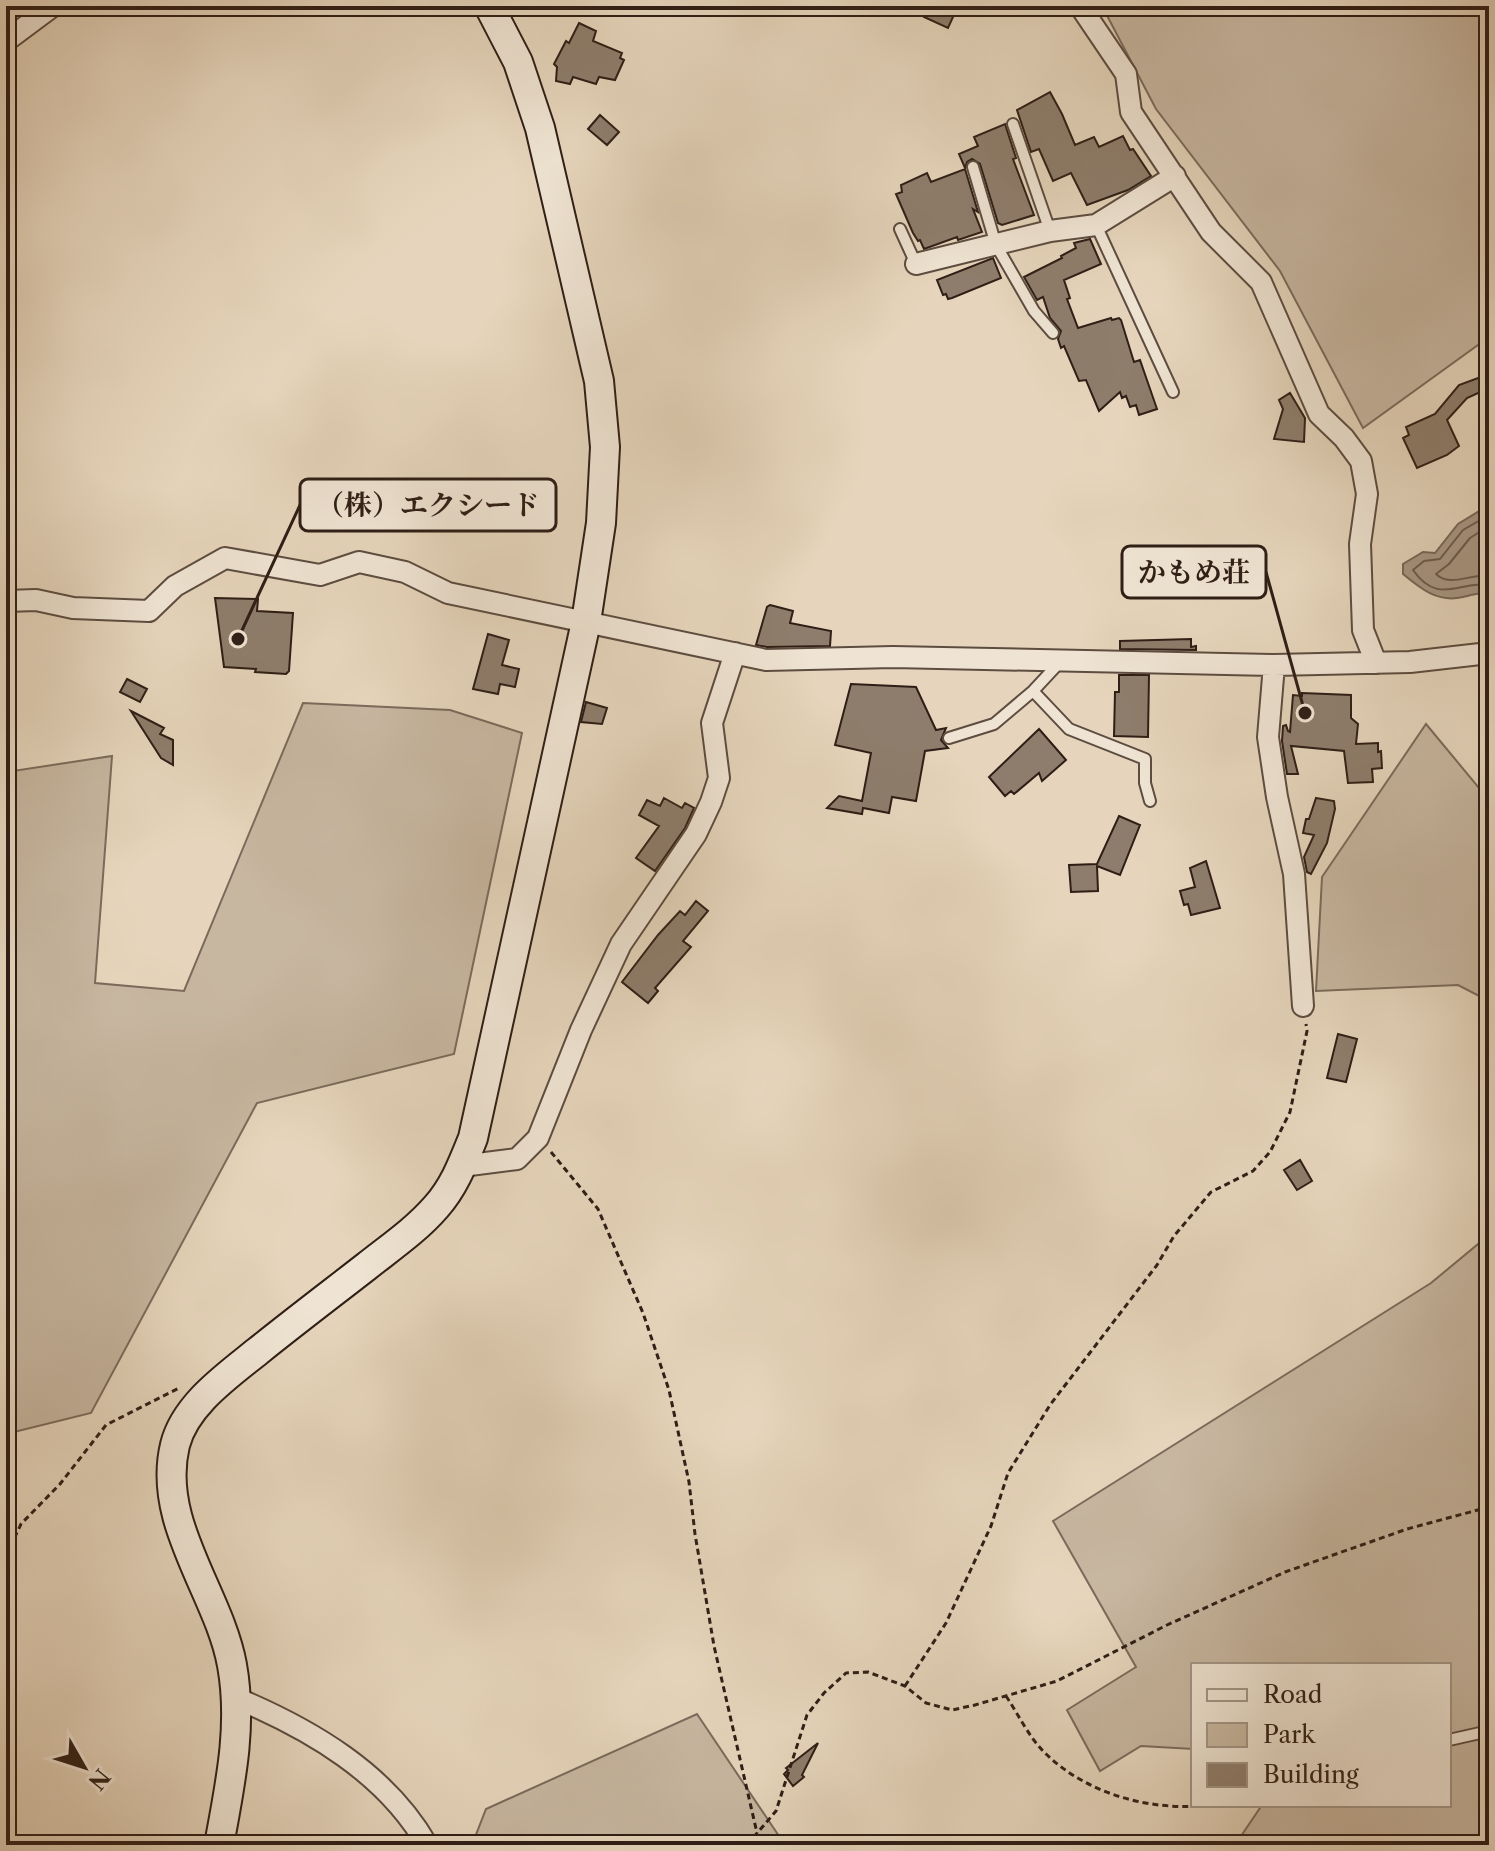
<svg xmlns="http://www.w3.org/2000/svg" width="1495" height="1851" font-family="'Libre Caslon Text','Noto Serif JP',serif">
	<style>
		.green { fill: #c7b6a0; stroke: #7b6a5b; stroke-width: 2 }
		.water { fill: #a89784; stroke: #786758; stroke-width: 2 }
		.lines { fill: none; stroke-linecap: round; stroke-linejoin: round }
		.shore { stroke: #6c5a4d; stroke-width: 2 }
		.building { fill: #8e7d6c; stroke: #2f1e16; stroke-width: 2 }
		.lane-casing { stroke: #5d4c40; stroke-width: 14 }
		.street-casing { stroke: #5d4c40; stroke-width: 24 }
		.secondary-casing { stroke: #2f1e16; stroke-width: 32 }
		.path { stroke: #2f1e16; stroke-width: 3; stroke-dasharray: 6 4; stroke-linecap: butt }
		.lane { stroke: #efe4d3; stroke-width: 10 }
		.street { stroke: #efe4d3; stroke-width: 20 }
		.secondary { stroke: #efe4d3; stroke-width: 28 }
		.leader { fill: none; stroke: #2f1e16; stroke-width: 3 }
		.callout-dot { fill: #2f1e16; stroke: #efe4d3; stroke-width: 3 }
		.callout { fill: #efe4d3; stroke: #2f1e16; stroke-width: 3 }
		.callout-label { font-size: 28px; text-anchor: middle; font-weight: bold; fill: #2f1e16 }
	</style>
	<rect width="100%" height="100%" fill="#e6d5bc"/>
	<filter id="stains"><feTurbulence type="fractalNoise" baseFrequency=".0025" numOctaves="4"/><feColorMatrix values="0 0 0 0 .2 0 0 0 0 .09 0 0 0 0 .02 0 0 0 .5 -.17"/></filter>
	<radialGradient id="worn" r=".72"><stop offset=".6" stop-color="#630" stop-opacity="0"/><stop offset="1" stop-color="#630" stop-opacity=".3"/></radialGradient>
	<path class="green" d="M1102,6H1489V337L1363,428L1280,271L1156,109Z
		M303,703L450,710L522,733L454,1054L257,1103L91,1413L6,1434V772L112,756L95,983L184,991Z
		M1426,724L1489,800V1001L1458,985L1316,991L1322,877Z
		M1489,1235V1845H1235L1262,1805H1449V1665H1193V1749L1141,1746L1100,1771L1067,1710L1136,1667L1053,1521L1431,1283Z
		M697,1714L785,1845H472L486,1809Z"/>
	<path class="water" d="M1489,505V595C1480,592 1472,595 1463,597C1438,603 1421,589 1403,574V564L1423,552L1435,553L1458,524Z"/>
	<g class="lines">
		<path class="shore" d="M1489,515L1463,530L1440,559L1424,561L1413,570C1439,607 1461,579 1489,586
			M1489,526L1470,538L1449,564L1436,574C1450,588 1471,573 1489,576"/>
	</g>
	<path class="building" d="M929,6H958L948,28L924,17Z
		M579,23L596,31L593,41L622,53L620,58L624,60L615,80L599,77L596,84L573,77L570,84L556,81L557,67L554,64L566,41L569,43Z
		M1050,92L1062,114L1075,145L1094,137L1099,147L1123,136L1130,150L1133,149L1151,176L1128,190L1087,205L1071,173L1053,181L1039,149L1031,152L1017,110Z
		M600,115L619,132L607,145L588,129Z
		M1005,124L1016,158L1013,159L1034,215L1002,225L998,223L980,164L972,159L967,162L965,168L959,154L978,146L974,137Z
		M965,169L978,212L973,209L982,232L958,240L957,237L924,249L920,240L918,241L913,233L896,194L902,192L901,185L927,173L931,182Z
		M1090,239L1101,264L1064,280L1070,298L1067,299L1078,328L1111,318L1112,320L1119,318L1121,320L1134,362L1140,360L1157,409L1139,415L1136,405L1130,407L1126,396L1122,398L1120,392L1099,411L1086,380L1079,381L1064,346L1061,348L1058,339L1061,331L1050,318L1043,297L1037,300L1024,277L1062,258L1061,256L1076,248L1074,243Z
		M993,258L1001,278L952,298L948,299L946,294L943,295L937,280Z
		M1489,374V388L1467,398L1447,420L1459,446L1447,455L1417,468L1403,438L1409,435L1406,427L1435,414L1459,385Z
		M1290,393L1305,418L1304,442L1274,439L1283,409L1279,400Z
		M215,598L258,599L257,611L293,613L289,671L286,674L255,672L256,669L224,667Z
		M770,605L793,611L790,623L831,631L830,646L767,647L756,645L767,607Z
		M488,634L509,640L502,665L519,669L515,687L500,684L498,694L473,689Z
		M1191,639V647L1196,646V650L1120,649V641Z
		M1119,675H1149L1148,737L1114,736L1115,692H1119Z
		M127,679L147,689L140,702L120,692Z
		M851,684L916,687L936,730L946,728L941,740L948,748L925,751L916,801L892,797L889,813L863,808L862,814L827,808L839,796L862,801L871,753L835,745Z
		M1302,693L1351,695V718L1358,724L1356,744L1378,743V752L1381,751L1382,768L1372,769L1373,782L1348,783L1344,751L1291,746L1298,774H1287L1282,741L1283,726L1286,725L1288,731L1290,732L1293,695L1302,696Z
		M586,702L607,708L602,724L581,722Z
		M131,711L164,728L160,734L173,740V765L161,758Z
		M1039,729L1066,760L1042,781L1039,773L1014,794L1011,791L1005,796L989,777Z
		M664,798L682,808L685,803L694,808L685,828L655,871L636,858L659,826L639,815L647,800L660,806Z
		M1316,798L1334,801L1335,809L1327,843L1311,874L1307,872L1304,857L1314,835L1303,833L1306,819H1309Z
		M1119,816L1140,825L1120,875L1097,866L1098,891L1071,892L1069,865L1097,864Z
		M1206,861L1220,908L1191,915L1188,904L1184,905L1180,891L1195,887L1190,868Z
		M696,901L708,911L683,941L691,947L655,988L658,991L648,1003L622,982L658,935L680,911L685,915Z
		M1338,1034L1357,1039L1346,1082L1327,1078Z
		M1300,1160L1312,1181L1297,1190L1284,1170Z
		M818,1743L802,1775L804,1777L793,1786L784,1774L788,1770L786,1768Z"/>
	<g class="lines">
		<g class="lane-casing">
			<path id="lane" d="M1013,124L1050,231
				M973,167L996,245L1034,311L1053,333
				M1096,225L1173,392
				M900,229L916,264
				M1033,691L1069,729L1145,759V783L1150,801
				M949,738L994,724L1033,691L1060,662
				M1449,1740L1489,1731"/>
		</g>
		<g class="street-casing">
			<path id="street" d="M1080,6L1126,74L1131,112L1211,232L1261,282L1319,414L1344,438L1361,461L1367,494L1360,544L1363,630L1376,663
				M6,41L53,6
				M916,264L1050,231L1096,225L1175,176
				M6,601L36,600L73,608L149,611L175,586L225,558L320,575L359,562L405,572L448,593L766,660L893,657L1274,665L1410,662L1489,653
				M1274,665L1268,737L1277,797L1294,874L1303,1006
				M462,1166L517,1159L538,1138L581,1030L621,944L696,834L711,802L719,778L712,723L735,653
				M236,1698C310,1729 386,1773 427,1845"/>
		</g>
		<g class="secondary-casing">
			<path id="secondary" d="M219,1845C230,1785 243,1726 232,1665C219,1593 156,1523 175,1445C185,1405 227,1376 258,1351C294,1322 331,1294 367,1266C391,1247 416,1230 436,1207C454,1187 463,1163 473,1138L586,622L601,523L605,447L599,381L540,128L518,62L489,6"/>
		</g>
		<path class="path" d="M551,1152L598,1209L643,1313L669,1390L689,1482L695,1534L714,1646L757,1833
			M6,1556L21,1524L60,1484L106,1425L179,1388
			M905,1686L946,1623L991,1526L1008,1473L1050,1405L1157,1265L1174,1236L1211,1192L1253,1171L1270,1152L1290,1112L1307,1031L1306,1024
			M1006,1696C1018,1714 1029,1737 1044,1752C1086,1794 1151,1812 1209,1805
			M747,1845L776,1811L807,1715L824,1693L846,1673L868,1672L905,1686L926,1703L952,1710L975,1705L1057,1681L1167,1625L1285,1572L1407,1529L1489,1507"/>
		<use href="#lane" class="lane"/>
		<use href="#street" class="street"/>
		<use href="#secondary" class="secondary"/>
	</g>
	<path class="leader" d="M238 639L300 505M1305 713L1266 572"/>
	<g class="callout-dot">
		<circle cx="238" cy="639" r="8"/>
		<circle cx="1305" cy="713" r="8"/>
	</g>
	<g class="callout">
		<rect x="300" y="479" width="256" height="52" rx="8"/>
		<rect x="1122" y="546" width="144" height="52" rx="8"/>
	</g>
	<g class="callout-label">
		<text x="428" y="515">（株）エクシード</text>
		<text x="1194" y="582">かもめ荘</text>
	</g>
	<rect width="1495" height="1851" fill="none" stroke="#e6d5bc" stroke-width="32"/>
	<rect x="8" y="8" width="1479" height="1835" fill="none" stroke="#2f1e16" stroke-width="4"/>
	<rect x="16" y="16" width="1463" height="1819" fill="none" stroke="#2f1e16" stroke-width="2"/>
	<rect x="1191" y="1663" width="260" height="144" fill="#efe4d3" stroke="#a29587" stroke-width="2"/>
	<rect x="1207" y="1689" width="40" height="12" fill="#efe4d3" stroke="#a29587" stroke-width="2"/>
	<text x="1263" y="1703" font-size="24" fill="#2f1e16">Road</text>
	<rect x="1207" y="1723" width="40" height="24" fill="#c7b6a0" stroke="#a29587" stroke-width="2"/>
	<text x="1263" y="1743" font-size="24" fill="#2f1e16">Park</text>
	<rect x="1207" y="1763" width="40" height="24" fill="#8e7d6c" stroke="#a29587" stroke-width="2"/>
	<text x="1263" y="1783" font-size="24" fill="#2f1e16">Building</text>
	<g transform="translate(84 1767) rotate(129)" stroke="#efe4d3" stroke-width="6" paint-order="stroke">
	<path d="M0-6L14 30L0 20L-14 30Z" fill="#2f1e16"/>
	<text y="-12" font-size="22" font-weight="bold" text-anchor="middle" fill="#2f1e16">N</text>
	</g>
	<rect width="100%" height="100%" filter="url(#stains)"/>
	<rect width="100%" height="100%" fill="url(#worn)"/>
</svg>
